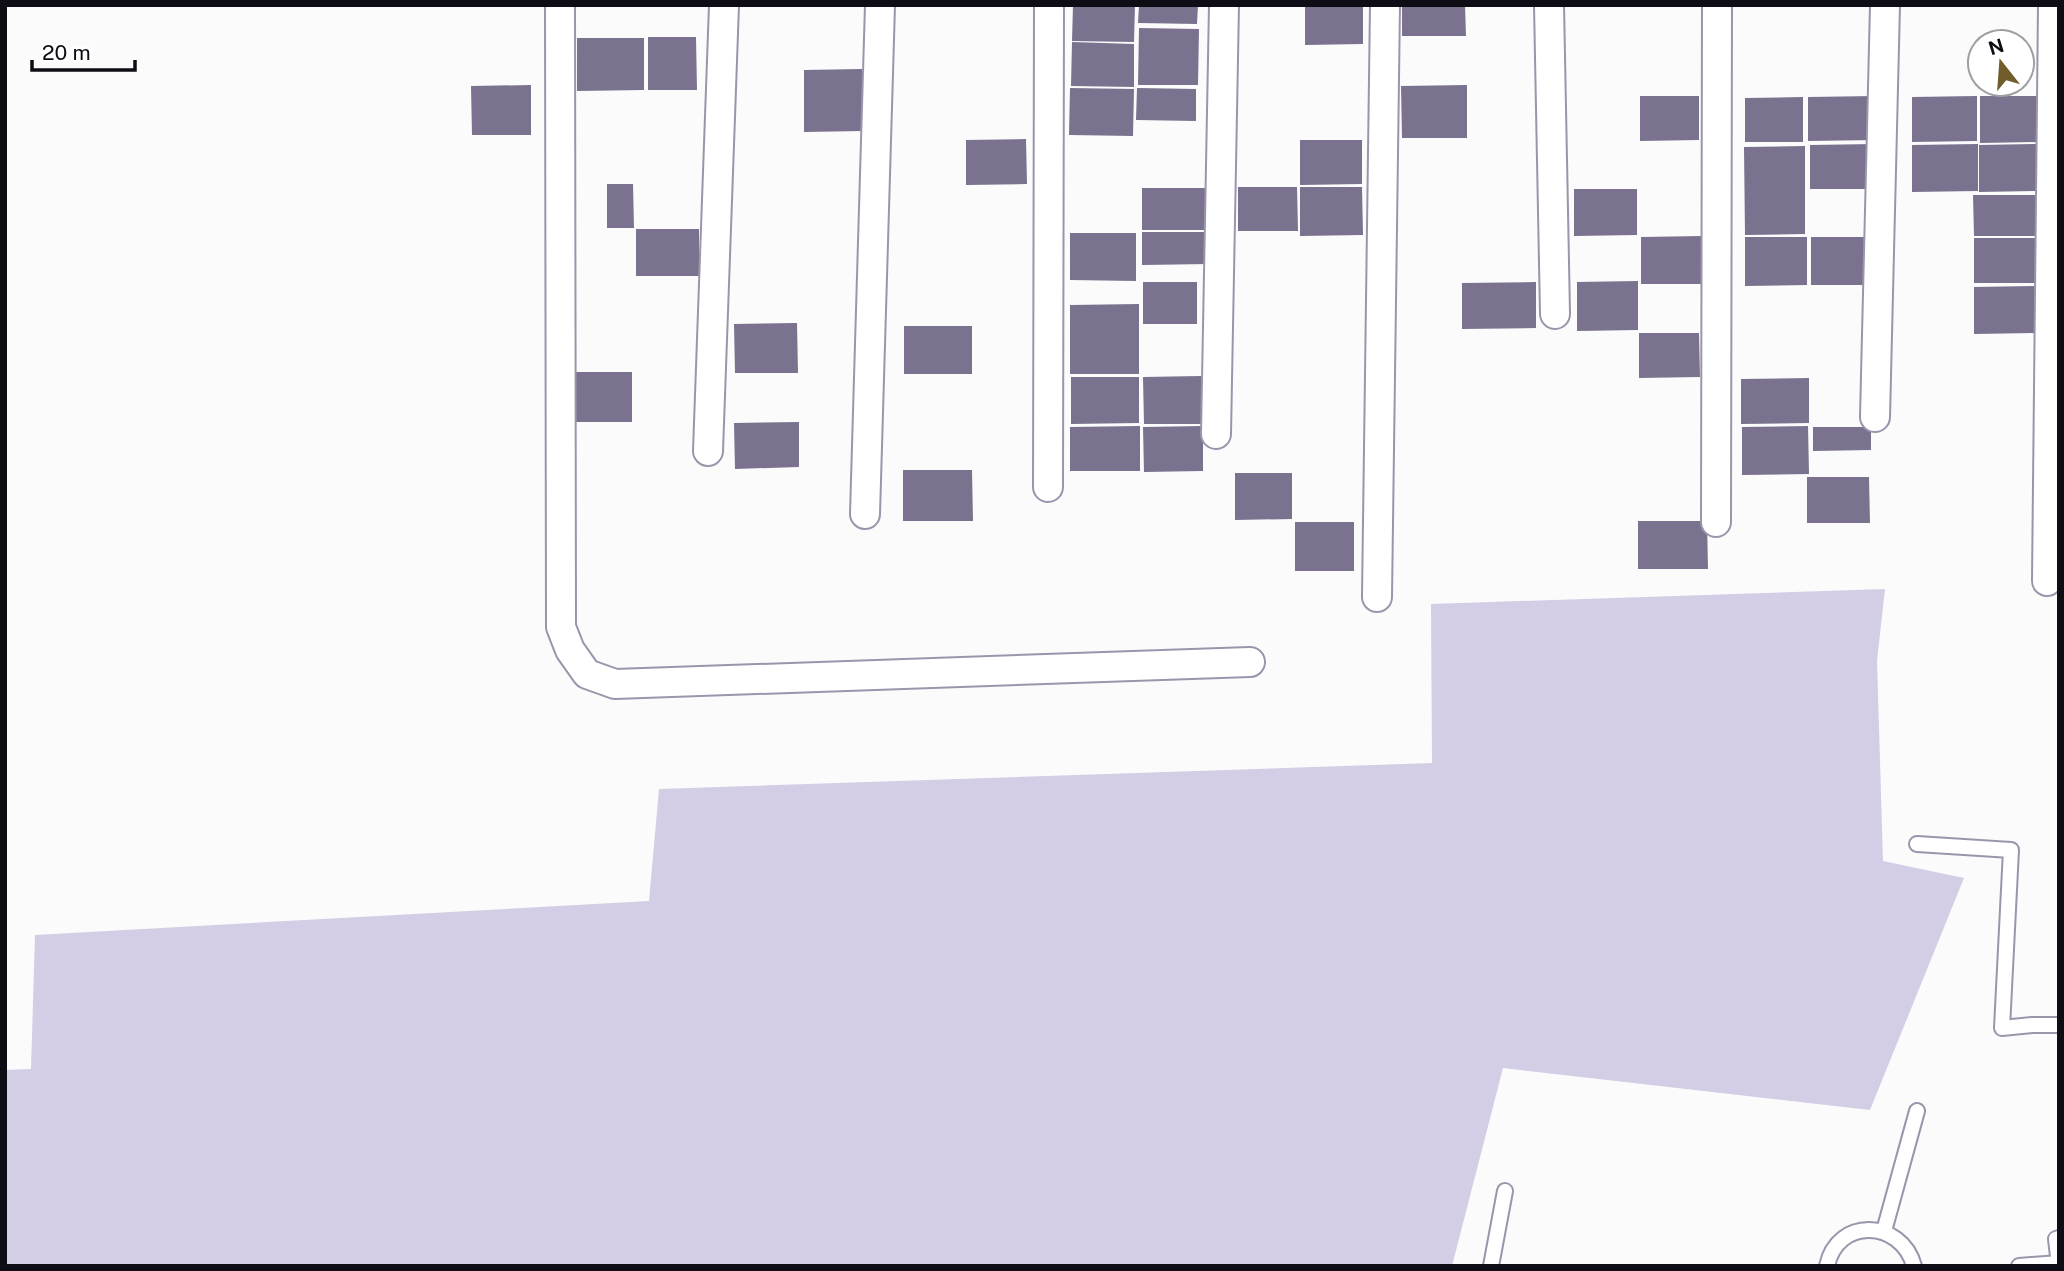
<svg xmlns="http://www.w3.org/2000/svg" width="2064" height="1271" font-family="'Public Sans',sans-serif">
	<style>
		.green { fill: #d3cde6 }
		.building { fill: #7a728e }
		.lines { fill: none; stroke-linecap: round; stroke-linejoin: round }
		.service-casing { stroke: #9b95ab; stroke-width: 18 }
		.minor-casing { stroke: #9b95ab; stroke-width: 32 }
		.service { stroke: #fff; stroke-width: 14 }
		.minor { stroke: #fff; stroke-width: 28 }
	</style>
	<rect width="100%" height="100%" fill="#fbfbfb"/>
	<path class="green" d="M1885,589L1877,661L1883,861L1964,878L1870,1110L1503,1068L1452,1266H5V1070L31,1069L35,935L649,901L659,789L1432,763L1431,604Z"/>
	<path class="building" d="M1073,5H1135L1134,42L1072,41Z
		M1139,5H1198L1197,24L1138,23Z
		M1305,5H1363V44L1305,45Z
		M1402,5H1465L1466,36H1402Z
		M1139,28L1199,29L1198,85H1138Z
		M648,37H696L697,90H648Z
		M577,38H644V90L577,91Z
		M1072,42L1134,44V87L1071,86Z
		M862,69L863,131L804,132V70Z
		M531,85V135H472L471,86Z
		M1467,85V138H1402L1401,86Z
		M1070,88L1134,89L1133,136L1069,135Z
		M1137,88L1196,89V121L1136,120Z
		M1640,96H1699V140L1640,141Z
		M1875,96L1876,140L1808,141V97Z
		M1977,96V141L1912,142V97Z
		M1980,96H2041V142L1980,143Z
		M1803,97V142H1745V98Z
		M1026,139L1027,184L966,185V140Z
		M1300,140H1362V184L1300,185Z
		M1875,144V189H1810V145Z
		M1978,144V191L1912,192V145Z
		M2037,144L2038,191L1979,192V145Z
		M1805,146V234L1745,235L1744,147Z
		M607,184H633L634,228H607Z
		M1238,187H1297L1298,231H1238Z
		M1300,187H1362L1363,235L1300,236Z
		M1142,188H1206V230H1142Z
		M1574,189H1637V235L1574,236Z
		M1973,195H2038V236H1974Z
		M636,229H699V276H636Z
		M1142,232H1209V264L1142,265Z
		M1070,233H1136V281L1070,280Z
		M1702,236L1703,284H1641V237Z
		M1745,237H1807V285L1745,286Z
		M1811,237H1872V285H1811Z
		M1974,238H2038V283H1974Z
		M1638,281V330L1577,331V282Z
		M1143,282H1197V324H1143Z
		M1536,282V328L1462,329V283Z
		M2041,286V333L1974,334V287Z
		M1139,304V374H1070V305Z
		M797,323L798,373H735L734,324Z
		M904,326H972V374H904Z
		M1639,333H1699L1700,377L1639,378Z
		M568,372H632V422H568Z
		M1201,376V424H1144L1143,377Z
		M1071,377H1139V423L1071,424Z
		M1809,378V423L1741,424V379Z
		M799,422V467L735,469L734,423Z
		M1140,426V471H1070V427Z
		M1203,426V471L1144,472L1143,427Z
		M1808,426L1809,474L1742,475V427Z
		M1813,427H1871V450L1813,451Z
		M903,470H972L973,521H903Z
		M1235,473H1292V519L1235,520Z
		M1807,477H1869L1870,523H1807Z
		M1638,521H1707L1708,569H1638Z
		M1295,522H1354V571H1295Z"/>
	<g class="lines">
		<g class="service-casing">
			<path id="service" d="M1917,844L2011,850L2002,1028L2032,1025H2059
				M1884,1231L1917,1111
				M2059,1238L2056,1239L2059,1265
				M1491,1266L1505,1191
				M1827,1266C1837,1217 1901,1219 1914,1266
				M2019,1266L2059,1263"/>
		</g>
		<g class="minor-casing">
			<path id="minor" d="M560,5L561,627L570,650L587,674L615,684L1250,662
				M1549,5L1555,314
				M1875,417L1885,5
				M1216,434L1224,5
				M708,451L724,5
				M1048,487L1049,5
				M865,514L880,5
				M1716,522L1717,5
				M2047,581L2053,5
				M1377,597L1385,5"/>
		</g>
		<use href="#service" class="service"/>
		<use href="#minor" class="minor"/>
	</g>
	<rect width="2064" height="1271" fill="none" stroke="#0e0c14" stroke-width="14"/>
	<g transform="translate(2001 63) rotate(343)"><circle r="33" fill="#ffffff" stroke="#9f9ea1" stroke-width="2"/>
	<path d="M0-5L12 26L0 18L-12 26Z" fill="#715d2c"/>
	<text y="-10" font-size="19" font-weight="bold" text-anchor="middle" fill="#0e0c14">N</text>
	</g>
	<path d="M32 60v10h103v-10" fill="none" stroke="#0e0c14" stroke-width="3.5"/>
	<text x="42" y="60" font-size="21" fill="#0e0c14" stroke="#ffffff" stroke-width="5" paint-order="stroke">20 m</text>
</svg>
